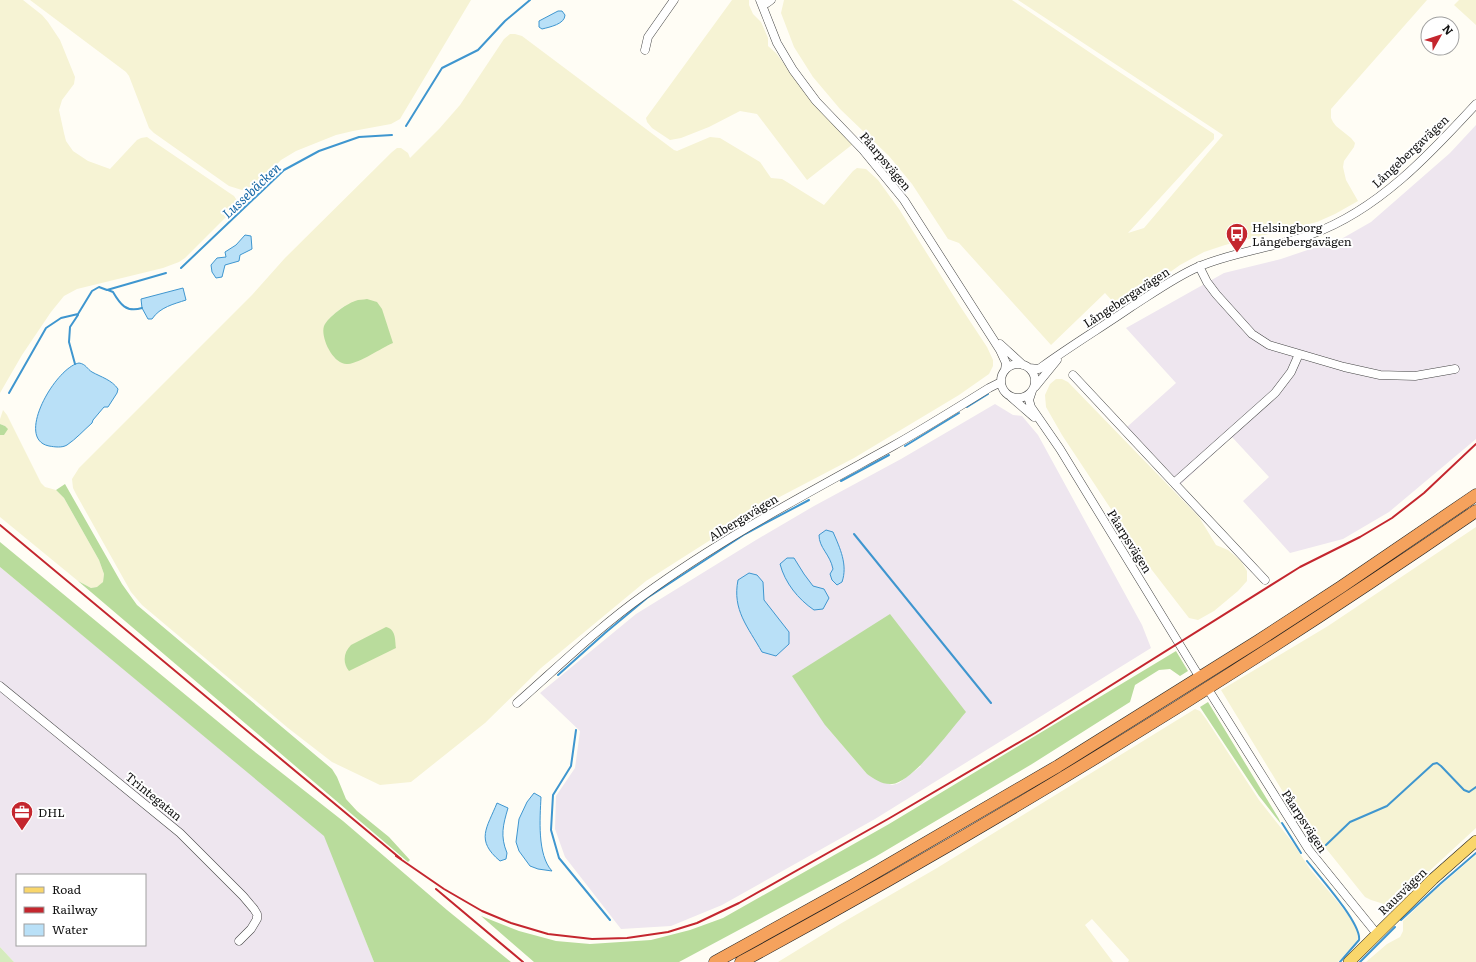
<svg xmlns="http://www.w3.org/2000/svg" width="1476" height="962" font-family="Literata,serif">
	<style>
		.industrial { fill: #eee6ef; fill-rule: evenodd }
		.farmland { fill: #f6f3d4; fill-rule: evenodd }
		.green { fill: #d5ebbd }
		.forest { fill: #b9dc9c }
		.water { fill: #b9e0f7; stroke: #3f96cf }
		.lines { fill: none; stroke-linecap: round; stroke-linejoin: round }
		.stream { stroke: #3f96cf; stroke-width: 2 }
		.minor-casing { stroke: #444; stroke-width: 9 }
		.major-casing { stroke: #222; stroke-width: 12 }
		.highway-casing { stroke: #222; stroke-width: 13 }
		.minor { stroke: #fff; stroke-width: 8 }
		.major { stroke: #f9d66b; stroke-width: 11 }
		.highway { stroke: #f5a25d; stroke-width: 12 }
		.rail { stroke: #c4262e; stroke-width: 2 }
		.labels { text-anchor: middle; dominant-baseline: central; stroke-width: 4; stroke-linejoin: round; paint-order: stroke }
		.street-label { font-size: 12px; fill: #111; stroke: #fff }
		.poi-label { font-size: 12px; fill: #111; stroke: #fff; text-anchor: start }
		.water-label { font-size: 13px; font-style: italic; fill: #1768a6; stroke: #fff }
	</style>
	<rect width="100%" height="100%" fill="#fffdf5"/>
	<path class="industrial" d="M1476,125V439L1389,512L1343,539L1290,553L1243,501L1269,477L1232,437L1181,484L1127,427L1176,383L1126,328L1224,273L1281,259L1343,238L1371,222L1450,153Z
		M995,404L1013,415L1022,416L1038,435L1142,625L1151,648L875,819L722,905L671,926L621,929L565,857L555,829L556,796L575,768L580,731L540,693L636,614L756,540L814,506L901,459ZM825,725L921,766L899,783L892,785L867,774Z
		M0,567L325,836L374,962H14L0,947ZM17,875H145V945H17Z"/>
	<path class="farmland" d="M0,0H23L42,15L48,22L60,40L75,77L74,84L62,100L59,110L64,133L66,141L73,151L88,161L110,169L137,140L141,138L147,137L228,192L234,196L238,202L236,207L185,258L179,262L163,268L77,289L64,296L51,312L22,355L0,393Z
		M30,0H471L400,119L391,124L353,131L336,135L296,151L281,160L259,183L250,188L242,190L229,186L154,133L149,128L129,76L126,72Z
		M732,0H749V5L753,14L761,22L768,38V46L776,53L796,80L820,110L853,144L807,180L757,114L740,111L709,127L681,138L670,140L652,128L647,122L646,118Z
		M784,0H1012L1107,64L1214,134V139L1128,233L1144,228L1223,135L1018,0H1427L1331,109V118L1333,122L1336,126L1351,138L1355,143L1354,147L1344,161L1343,167L1346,180L1358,201L1335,214L1317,222L1225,245L1204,252L1180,265L1123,306L1116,305L1105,293L1051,345L959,243L948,239L912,184L889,156L840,109L813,77L794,47L781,13Z
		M1459,0H1476V25L1454,5Z
		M510,34H515L522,36L674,150L677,151L710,137L720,138L760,162L771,178L782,179L787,182L824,205L853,171L857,168L866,169L878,180L899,209L958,303L987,347L993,360V366L989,374L959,395L854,458L770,502L646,581L541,668L485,723L411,782L380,785L332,762L288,728L142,605L131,592L76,494L73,488L72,479L79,468L252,295L285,258L392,152L397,148H401L408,153L410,158L439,129L460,105L504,39ZM344,306L324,334V326L332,316Z
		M1056,379H1062L1068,382L1199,517L1216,545L1228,550L1241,561L1247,571V581L1238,591L1214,611L1198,620L1189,618L1148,565L1062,435L1046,407L1045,395L1050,384Z
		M3,410L7,415L41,483L45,487L56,490L64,498L99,560L104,574L103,582L98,587L91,588L78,581L0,517V435H4L5,426L0,424V419Z
		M1476,527V828L1399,899L1384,904L1371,900L1365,897L1324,846L1301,811L1283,792L1221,690L1328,626Z
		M1195,709L1200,711L1206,719L1259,800L1293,843L1310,869L1337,901L1354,923L1357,930L1358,938L1356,942L1338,962H1128L1129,960L1092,919L1085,925L1113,962H778L840,924L937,868Z
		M1476,855V962H1366L1387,944L1400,937L1403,931V921L1433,892Z"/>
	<path class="green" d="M0,947L14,962H0Z"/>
	<path class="forest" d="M367,299L377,302L382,309L393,343C381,348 360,363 348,364C334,366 320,338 324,326C328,317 346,304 355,301C359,299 363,300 367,299Z
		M0,424L5,426L8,429L4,435H0Z
		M65,484L122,584L137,605L332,769L337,777L346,799L357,811L389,837L410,860L408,862L78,581L91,588L97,587L103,582L104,574L99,560L64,498L56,490Z
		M0,542L250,748L343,821L447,910L511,962H374L324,836L0,567Z
		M890,614L966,712C952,728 912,783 892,784C883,785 874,779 867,774L825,725L792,676Z
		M386,627C396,629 395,640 396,648L349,671C342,662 344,652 351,645Z
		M1176,651L1188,671L1180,676L1170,669L1159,670L1135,685L1130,702L1032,764L875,857L679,962H534L481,916L519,931L556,941L590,944L651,940L690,930L723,918L889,824Z
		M1208,702L1279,819L1281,824L1259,796L1200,707Z"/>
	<path class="water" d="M558,11H562L565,15C565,24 550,27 542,29L539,27V21Z
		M245,235L251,236L252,249L240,255L239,261L225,265L222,277L216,278L212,272L211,265L217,258L226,257L225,252L236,245Z
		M183,288L186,300C174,304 160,307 152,319H148L142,308L141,299Z
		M79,363C86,364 87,369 92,372C101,377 112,380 118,389L117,393L108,407H104L93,420L92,423C84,430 76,439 67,445C62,448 55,447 49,446C14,439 56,367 79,363Z
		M826,530L833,532C840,548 848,565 842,582L837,585L832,580L830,574L833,569C830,554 819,548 819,535Z
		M787,558H794L804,574L813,586L824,589L829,598L823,609L814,610C798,599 785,583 780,564Z
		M749,573L757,575L763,582L764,600L789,632V644L776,656L762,652C748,627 732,610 738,580Z
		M534,793L541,797C540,818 537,855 552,871L538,869L530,866L519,851L516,842L519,819L527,802Z
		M497,803L508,808C503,825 500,836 507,853L506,859L500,861C475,840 487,828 497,803Z"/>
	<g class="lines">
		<path class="stream" d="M406,126L442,68L478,50L505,21L530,0
			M181,268L284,170L319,151L359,137L392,135
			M108,290L113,292C120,304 126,313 142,308
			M75,364L69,342L70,327L78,315
			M9,393L46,328L61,318L78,314L92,291L99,287L107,290L166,273
			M967,407L988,394
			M905,446L959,413
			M841,481L889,455
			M854,534L991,703
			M558,675L605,633L647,598L745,534L809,500
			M576,730L571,766L553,795L551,830L559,858L610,920
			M1282,823L1301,853
			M1326,845L1350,822L1387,806L1433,764L1437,763L1441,766L1464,790L1469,792L1476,787
			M1307,861C1318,875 1362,924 1359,940L1340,962
			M1401,920L1440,884L1476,853
			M1360,962L1395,927"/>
		<g class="minor-casing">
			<path id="minor" d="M760,0L777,43L793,70L816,101L863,150L904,200L1000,350L1006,363L1005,370
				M762,5L767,3L771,0
				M645,50L648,37L674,0
				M1199,266L1207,282L1216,294L1252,334L1269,345L1344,367L1380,375L1415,376L1455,369
				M1000,344L1023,365
				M1001 381a17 17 0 1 1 34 0a17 17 0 1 1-34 0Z
				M1029,368L1039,369L1043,366C1072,345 1102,327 1131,307C1153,293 1175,277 1198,267C1235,251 1275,248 1312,234C1378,210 1429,155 1476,104
				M1073,375L1174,483
				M1035,387L1057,360
				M1032,391L1029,400L1031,407L1060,449L1197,673
				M1011,397L1034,417
				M1265,580L1174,483L1275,393L1291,372L1299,354
				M0,686L180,833L243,896L254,909L257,914V919L251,929L239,941
				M1211,694L1309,850L1377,934
				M517,703C559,666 599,627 644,595C722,538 808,493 893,446C925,428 957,408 989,388L1001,382"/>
		</g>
		<g class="major-casing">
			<path id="major" d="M1349,962L1433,879L1476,841"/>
		</g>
		<g class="highway-casing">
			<path id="highway" d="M715,962L852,886L1058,766L1258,641L1341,587L1476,495
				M741,962C994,825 1239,674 1476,511"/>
		</g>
		<use href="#minor" class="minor"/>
		<use href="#major" class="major"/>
		<use href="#highway" class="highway"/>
		<path class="rail" d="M0,525L401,859
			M396,856L444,889L482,911L511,923L548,934L592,939L627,938L668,932L697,923L739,903L888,819L1035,733L1300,567L1360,537L1392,518L1424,493L1476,444
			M436,889L523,962"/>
	</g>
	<defs>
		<g id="bus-pin" transform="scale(1.15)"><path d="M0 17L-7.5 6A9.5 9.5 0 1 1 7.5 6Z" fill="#c4262e" stroke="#fff"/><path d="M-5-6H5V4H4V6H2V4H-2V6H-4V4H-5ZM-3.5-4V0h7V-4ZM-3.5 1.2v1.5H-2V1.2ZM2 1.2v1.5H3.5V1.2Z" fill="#fff"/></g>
		<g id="office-pin" transform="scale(1.15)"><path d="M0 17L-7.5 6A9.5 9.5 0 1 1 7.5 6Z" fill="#c4262e" stroke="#fff"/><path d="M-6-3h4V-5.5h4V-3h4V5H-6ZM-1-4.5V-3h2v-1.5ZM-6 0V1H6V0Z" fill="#fff"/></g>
	</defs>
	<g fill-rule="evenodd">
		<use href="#bus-pin" x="1237" y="234"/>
		<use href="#office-pin" x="22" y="812"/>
	</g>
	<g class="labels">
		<g class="street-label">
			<text transform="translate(1410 151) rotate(-43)">Långebergavägen</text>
			<text transform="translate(886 161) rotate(50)">Påarpsvägen</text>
			<text transform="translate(1126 297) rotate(-33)">Långebergavägen</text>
			<text transform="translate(743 517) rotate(-31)">Albergavägen</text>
			<text transform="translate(1130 541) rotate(58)">Påarpsvägen</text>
			<text transform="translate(154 796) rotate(39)">Trintegatan</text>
			<text transform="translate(1305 821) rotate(57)">Påarpsvägen</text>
			<text transform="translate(1402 891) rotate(-44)">Rausvägen</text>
		</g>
		<g class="poi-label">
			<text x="1252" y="227">Helsingborg<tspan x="1252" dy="14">Långebergavägen</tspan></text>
			<text x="38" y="812">DHL</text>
		</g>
		<g class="water-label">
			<text transform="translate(251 190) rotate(-43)">Lussebäcken</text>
		</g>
	</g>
	<rect x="16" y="874" width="130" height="72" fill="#ffffff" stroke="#a0a0a0"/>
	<rect x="24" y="887" width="20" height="6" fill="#f9d66b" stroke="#a0a0a0"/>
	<text x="52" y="894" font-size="12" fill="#111111">Road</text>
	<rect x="24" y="907" width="20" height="6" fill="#c4262e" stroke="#a0a0a0"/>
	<text x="52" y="914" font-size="12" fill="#111111">Railway</text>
	<rect x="24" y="924" width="20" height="12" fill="#b9e0f7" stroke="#a0a0a0"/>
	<text x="52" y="934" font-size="12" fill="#111111">Water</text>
	<g transform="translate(1440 36) rotate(51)"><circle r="19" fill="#ffffff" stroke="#a0a0a0"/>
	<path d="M0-3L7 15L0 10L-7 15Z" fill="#c4262e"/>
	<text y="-6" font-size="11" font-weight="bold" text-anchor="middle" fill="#111111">N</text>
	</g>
</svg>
